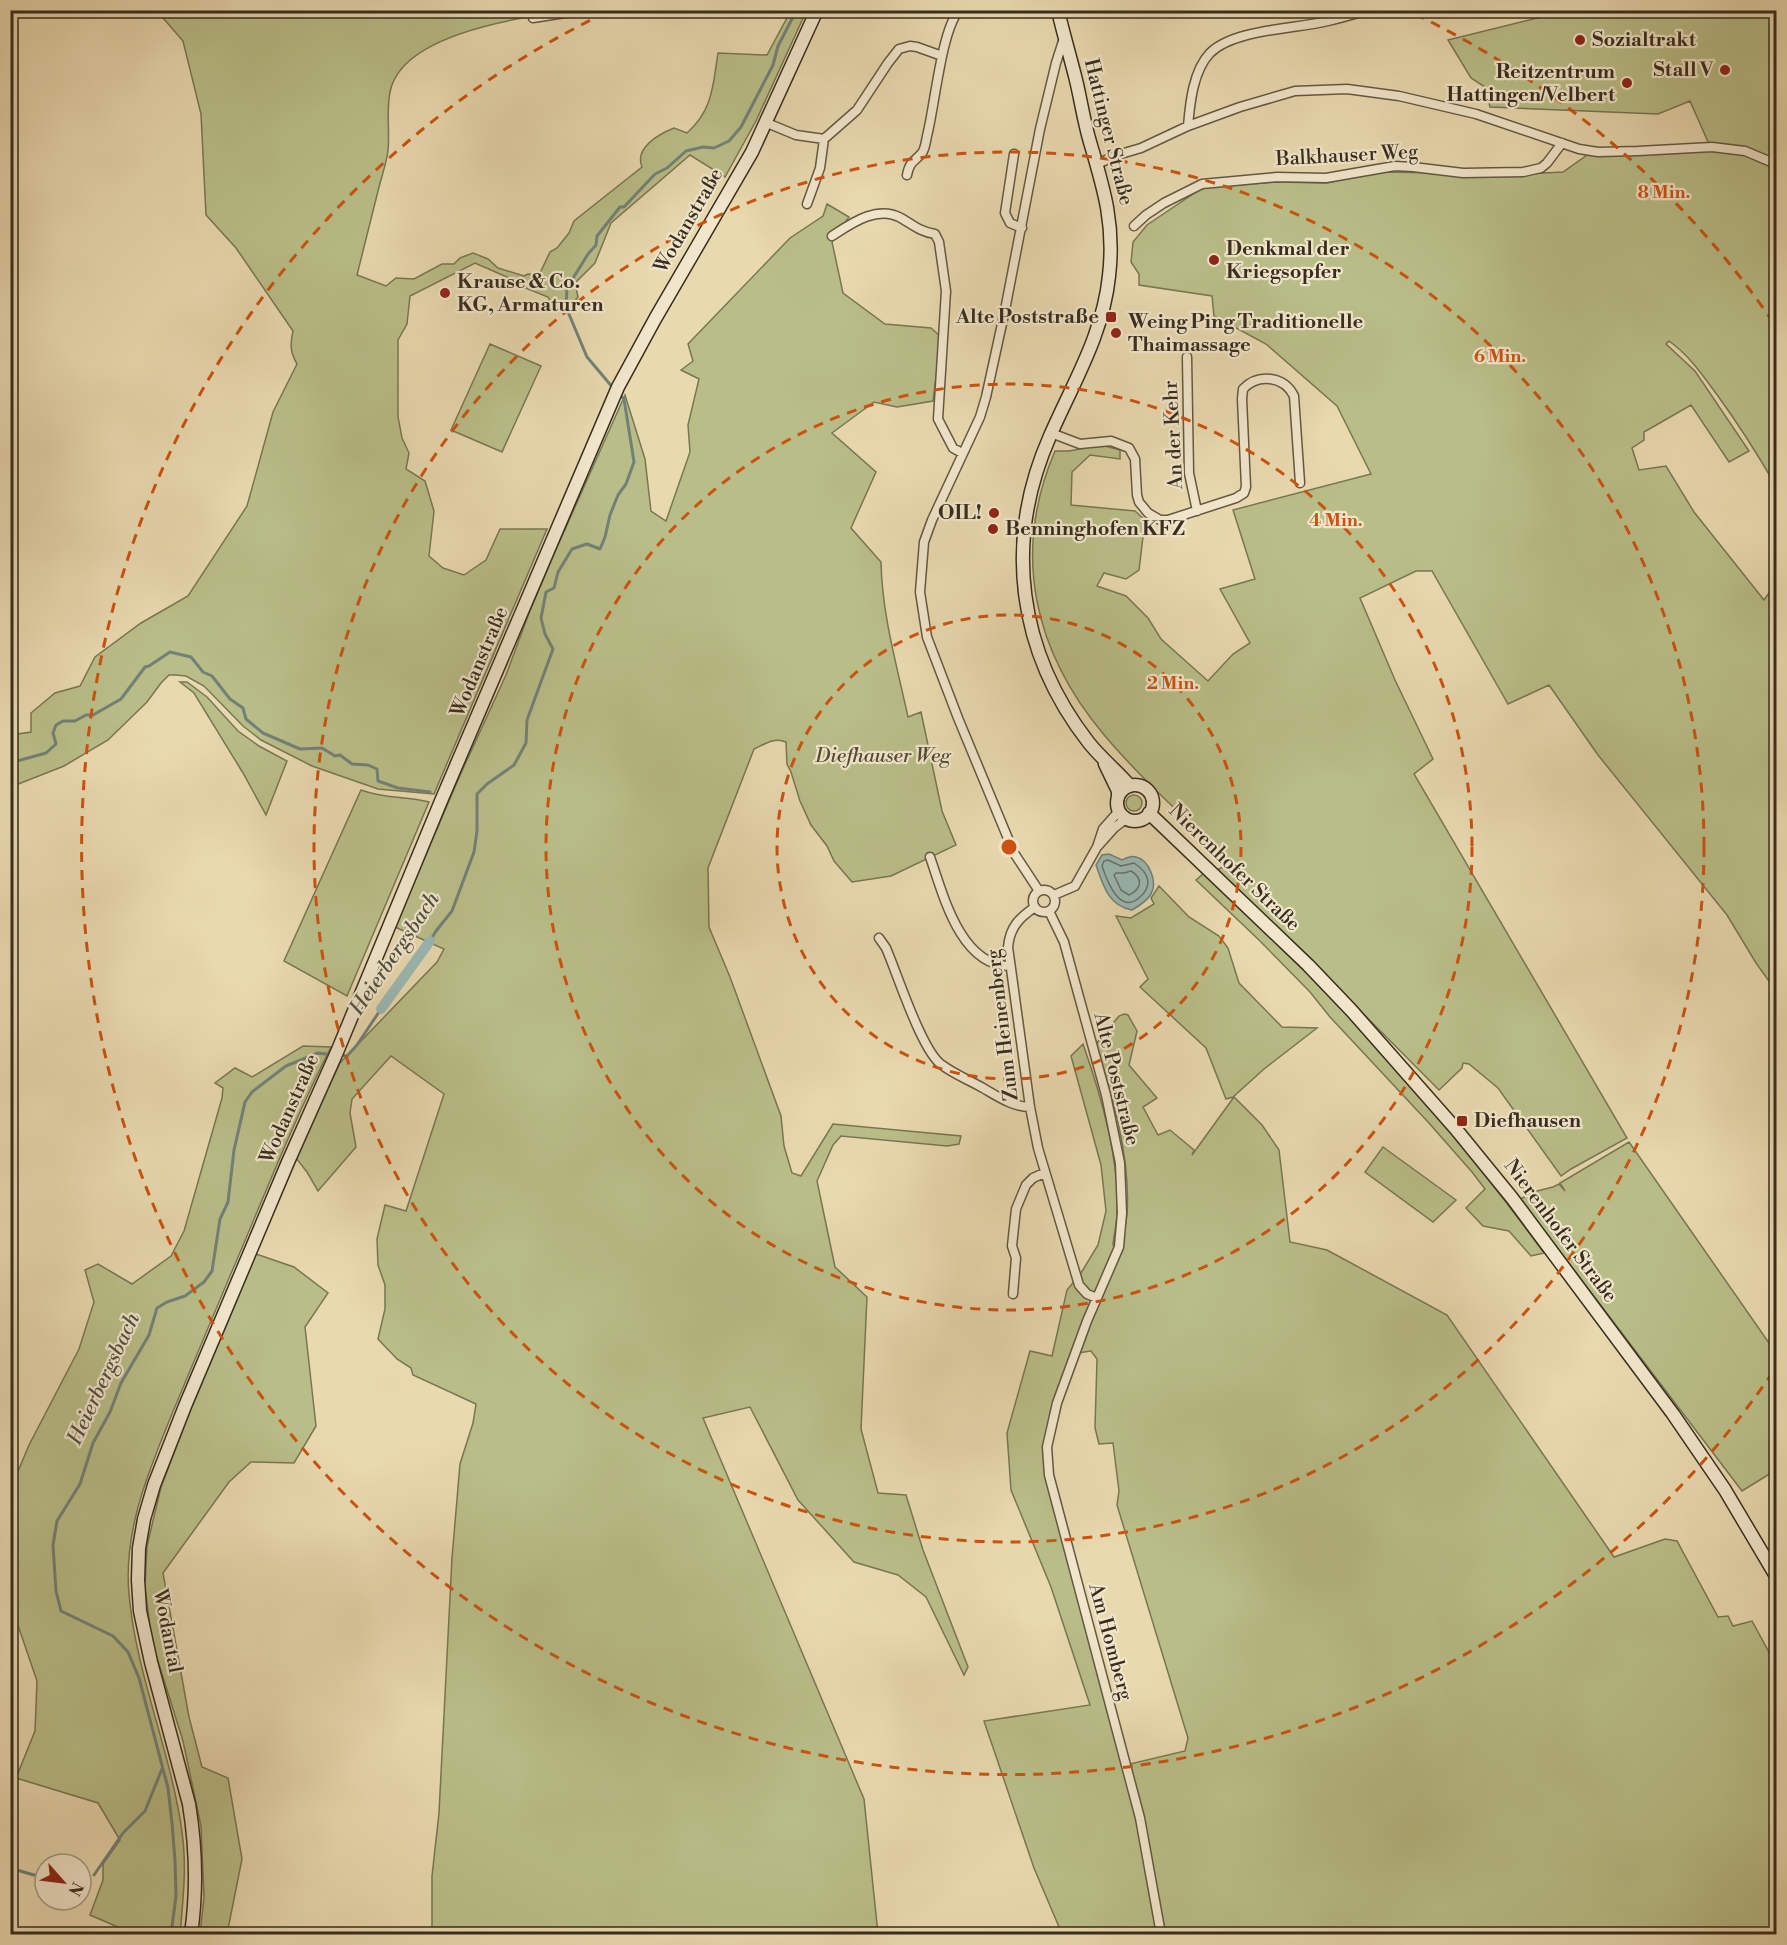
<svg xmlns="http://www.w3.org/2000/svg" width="1787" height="1945" font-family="'Libre Bodoni',serif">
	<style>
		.green { fill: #b9be88; stroke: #787654; stroke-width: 1.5 }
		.water { fill: #9ab9b4; stroke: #728178; stroke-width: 1.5 }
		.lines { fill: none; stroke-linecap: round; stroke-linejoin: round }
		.shore { stroke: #68736a; stroke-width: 1.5 }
		.stream { stroke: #728178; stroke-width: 3 }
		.canal { stroke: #9ab9b4; stroke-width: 10 }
		.street-casing { stroke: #645843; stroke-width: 11 }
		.secondary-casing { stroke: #372d1f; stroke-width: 15 }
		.street { stroke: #f1e6cb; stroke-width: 8 }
		.secondary { stroke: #f1e6cb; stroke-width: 12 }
		.ring { fill: none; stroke: #cd520f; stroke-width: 3; stroke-dasharray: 10 8 }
		.poi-dot { fill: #8f2418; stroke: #f1e6cb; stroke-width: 2 }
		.labels { text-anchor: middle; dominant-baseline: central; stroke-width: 4.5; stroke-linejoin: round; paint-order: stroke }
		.poi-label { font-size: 20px; font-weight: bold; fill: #372d1f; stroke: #f1e6cb; text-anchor: start }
		.street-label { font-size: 20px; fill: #372d1f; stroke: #f1e6cb }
		.park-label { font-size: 20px; font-style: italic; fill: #514a34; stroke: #f1e6cb }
		.water-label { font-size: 21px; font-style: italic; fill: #505044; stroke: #f1e6cb }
		.centre { fill: #cd520f; stroke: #f1e6cb; stroke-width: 3 }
		.ring-label { font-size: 18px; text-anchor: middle; font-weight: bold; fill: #cd520f; stroke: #f1e6cb; stroke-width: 4.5; stroke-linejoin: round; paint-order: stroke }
	</style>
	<rect width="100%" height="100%" fill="#e9d9af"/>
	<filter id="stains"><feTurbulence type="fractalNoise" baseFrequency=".00333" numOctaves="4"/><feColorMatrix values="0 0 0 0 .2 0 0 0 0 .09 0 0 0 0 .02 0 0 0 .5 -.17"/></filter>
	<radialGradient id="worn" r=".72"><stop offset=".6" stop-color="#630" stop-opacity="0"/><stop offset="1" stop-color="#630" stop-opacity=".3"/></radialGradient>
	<path class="green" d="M157,11H568C520,17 401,34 390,92C386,111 390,132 388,151C386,165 381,178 378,191C371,219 364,247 357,275L386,286L396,278L414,279L442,264H454L460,258L473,253L488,259L498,268L524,276L528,274L539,275L550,252L557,248L569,233L574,221L642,167C634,148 659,134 674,128L687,133C713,110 713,85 718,53L767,55L788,16L796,11L805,14L756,121L725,177L690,155L611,223L595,263L575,283L578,297L566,311L554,308L548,297L518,285L516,281L475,263L410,296L407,324L398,340V417L402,438L409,453L406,469L425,481L434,511L429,556L443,568L464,575L486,560L500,529H547L434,794L378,789L312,766L261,740L243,726L204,686L186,676L176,675H169L161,683L147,702L108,740L64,766L11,787V735L31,732V713L55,693L80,686L95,657L141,623L188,596L247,506L273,412L297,364C290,352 290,344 293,331L236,248L206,215L201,114L183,41Z
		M1566,11H1776V160L1709,144L1690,101L1658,114L1490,107L1485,87L1471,78L1448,40Z
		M1712,151L1744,155L1776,169V486C1758,455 1739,425 1718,396C1703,376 1690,356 1669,341L1666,344L1695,371L1749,451L1729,462L1691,405L1644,432V440L1632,448L1639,470L1666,466L1694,512L1764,600L1776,583V991L1756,963L1727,915L1598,755L1549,685L1508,704L1432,571H1416L1360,598L1395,680L1433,759L1414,774L1627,1138L1571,1169L1561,1176L1498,1088L1469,1064L1463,1063L1462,1068L1439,1090L1290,940L1217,870L1231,863C1189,821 1143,781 1105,736C1034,652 1011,554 1055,451H1069L1101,445L1120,450V459L1090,455L1072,472L1071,505L1135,511L1145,520L1139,570L1126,579L1104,573L1097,586L1126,596L1148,618L1161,639L1208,681L1233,654L1250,643L1220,589L1255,579L1233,510L1371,474L1337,406L1266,344L1214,316L1212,296L1139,285V274L1131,262L1133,242L1147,225L1202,188L1275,182L1327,183L1380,172L1522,174L1563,172L1590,153Z
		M827,204L849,217L832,242L843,293L885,324L931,328L941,337L933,401L897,407L874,402L832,433L876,472L851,528L881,562C882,615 897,666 908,717L921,712L942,811L956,845L891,876L852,882L834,861L827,846L811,825L800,801L791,772L787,764L786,742C774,737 765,744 754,749L708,868L709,927L730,977L781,1116L784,1146L792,1173L801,1176L833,1124L961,1136L959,1144L947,1146L841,1136L833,1145L817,1181L835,1267L867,1297L861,1429L878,1493L906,1495L923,1550L968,1667L964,1675L926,1597L898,1575L854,1562L798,1500L750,1407L703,1418L864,1799L878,1934H432V1876L439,1813L452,1558L460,1464L473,1423L476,1404L413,1375L411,1368L397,1359L378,1339L385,1309V1285L378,1265L377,1239L385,1205L406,1211L444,1094L391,1056L352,1099L350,1113L356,1147L318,1191L307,1172L296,1158L340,1063L437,962L444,949L395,927L461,773L506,675L529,613L554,554L625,395L645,459L651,511L666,521L690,452L688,425L699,379L681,370L693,361L688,344L790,238L823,216Z
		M490,344L541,366L502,452L451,430Z
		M180,682H187L207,697L238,731L259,746L287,761L266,815L243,773L194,693Z
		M361,790C385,799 405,796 429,802L347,996L284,961Z
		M1126 803a8 8 0 1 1 16 0a8 8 0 1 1-16 0Z
		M1204,873C1244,911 1285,948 1322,987C1402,1071 1476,1160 1544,1253L1531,1256L1509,1231L1483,1226L1466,1208L1485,1189L1472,1172L1428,1122L1330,1017L1310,992L1260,941L1196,880Z
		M1159,886L1189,917L1219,936L1228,948L1239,983L1282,1027L1317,1028L1264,1069L1233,1097L1226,1099L1206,1048L1140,987L1148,979L1116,916L1131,918L1154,904L1151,898Z
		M1124,1014L1128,1015L1137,1031L1129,1065L1157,1098L1143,1107L1158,1135L1170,1130L1194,1150L1192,1155L1234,1097L1262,1125L1279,1150L1290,1242L1327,1250L1447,1315L1614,1557L1665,1539L1677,1541L1718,1617L1728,1616L1733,1626L1752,1621L1769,1652L1776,1650V1934H1164L1144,1817L1130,1764L1185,1751L1188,1738L1117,1505L1119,1491L1113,1443L1099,1444L1095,1428L1097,1359L1091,1351C1082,1352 1076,1353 1070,1360C1060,1371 1048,1429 1044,1446L1137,1818L1157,1934H1062L1034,1868L984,1721L1090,1705L1051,1587L1011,1490L1007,1433L1030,1351L1052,1356L1067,1290L1081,1273L1098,1245L1106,1211L1101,1165L1071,1056L1083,1044C1101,1095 1120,1159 1117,1213C1117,1223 1114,1234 1113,1245L1121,1246C1123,1235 1126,1224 1127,1214C1131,1158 1112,1096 1096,1044L1119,1016Z
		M303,1046L331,1047C292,1124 261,1204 227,1283C209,1325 192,1367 174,1409C150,1468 123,1529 129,1594C136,1675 171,1751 182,1832C187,1866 183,1900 180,1934H134L90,1915L103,1880V1864L120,1840L98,1803L16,1778L35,1731L37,1681L11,1605V1488L29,1445L79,1349L94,1302L85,1270L98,1264L132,1284L171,1256L184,1231L222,1098L223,1088L215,1083L235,1068L252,1077Z
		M1629,1142L1776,1353V1470L1742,1491L1520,1199L1537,1191L1553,1187L1559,1184L1565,1191L1560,1183Z
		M1383,1147L1456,1200L1433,1222L1365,1172Z
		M256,1254L294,1267L328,1293L305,1327L316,1426L294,1463L251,1462L229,1482L163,1573L189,1717L202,1767L228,1778L242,1859L227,1934H200L204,1897L201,1826L183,1741L152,1642L145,1587L147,1546L161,1487L205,1372Z"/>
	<path class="water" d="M1109,854L1122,860C1126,858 1131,855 1136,857C1149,860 1158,882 1151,894C1147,901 1139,906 1132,910C1109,906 1103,886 1096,865L1102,855Z"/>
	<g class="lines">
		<path class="shore" d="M1108,860L1121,866L1134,863C1140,867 1147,873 1148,881C1148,888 1145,893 1140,897C1120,916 1107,881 1102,866L1104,861Z
			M1131,871C1143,878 1142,889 1129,895L1121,890L1114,875L1116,873H1124Z"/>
		<path class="stream" d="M614,389L587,357L566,307L567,288L588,254L596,245L597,236L620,207H624L655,174L667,168L686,151L703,147L714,148L729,141L741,127L773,65L778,46L792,19L801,10
			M10,763L46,753L56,744L53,733L56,725L63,721H75L86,715H93L121,699L145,667L149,666L170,652L191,657L203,672L212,676L230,699L243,708L246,719L263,733L300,749L322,748L335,756L340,755L352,764L368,765L377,769L378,781L398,788L430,792
			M430,941L436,931L452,911L474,852L477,831V794L487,784L514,765L526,743L527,720L553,649L545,634L541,618L546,592L554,588L558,572L572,549L587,544L600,549L605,537L610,515L618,495L626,484L634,462L624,399L619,394
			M340,1055L347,1056L357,1045L381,1009
			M10,1868L34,1875H45
			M94,1875L123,1833L145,1811L162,1769
			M171,1934L176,1896L175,1860L172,1823L168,1788L139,1678L128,1652L113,1636L61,1611L56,1591L53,1545L57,1521L80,1484L93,1443L110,1412L121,1383L149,1335L157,1308L167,1302L185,1296L204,1282L212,1271L220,1219L228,1202L234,1150L245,1102L252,1092L286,1066L318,1053L333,1055"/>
		<path class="canal" d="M381,1009L430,941"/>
		<g class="street-casing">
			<path id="street" d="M533,18L584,10
				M767,123L796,135L824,139L857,110L888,63L899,49L910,46L917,47L942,56
				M1188,126C1190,103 1193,71 1210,53C1234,29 1295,29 1328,21C1341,18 1355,14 1368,10
				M1014,154L1005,213L1010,223L1022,228
				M1098,164L1114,156L1141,148L1188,126L1240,107L1295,91L1347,89L1399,96L1476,114L1579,149L1598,152L1638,151L1712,147L1745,151L1776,164
				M907,175C910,161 913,163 922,153C925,149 926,141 927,136C935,105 941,32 959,10
				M807,204L820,168L824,139
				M1134,226L1146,215L1164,203L1202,184L1277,177L1326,178L1395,166L1413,167L1463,173L1523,172L1541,168L1547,163L1562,143
				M832,236C852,223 877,205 901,218C913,225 921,232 935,234L939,242L946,291L938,419L953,448L962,453
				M1187,357L1189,473L1197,511
				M1051,433L1080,444L1111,441L1129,448L1135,459L1137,495L1139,502L1148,513L1160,520H1168L1236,498L1244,493L1246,487L1242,399L1243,389C1258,373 1284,376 1294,396L1300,483
				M1097,847L1114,828L1127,818
				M930,857C943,894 960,965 1009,966
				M1033 901a11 11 0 1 1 22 0a11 11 0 1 1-22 0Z
				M1039,891L1014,853L958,718L927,637L920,592L924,542L932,520L980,417L986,397L1005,310L1040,129L1056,63L1064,38
				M1054,895L1075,886L1097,847L1103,829L1119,811
				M1035,907C1019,918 1010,927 1008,947L1030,1107L1038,1148L1079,1285L1087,1294L1097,1298
				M1049,911L1064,942L1106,1095L1120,1163L1122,1213L1119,1247L1087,1321L1057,1403L1047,1447L1049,1475L1140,1818L1161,1934
				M879,938L886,948C897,973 922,1052 942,1065C954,1074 969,1080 983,1088C997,1096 1013,1107 1030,1107
				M1013,1294L1016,1258L1012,1246L1016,1209L1026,1185L1033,1178L1044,1173"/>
		</g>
		<g class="secondary-casing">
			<path id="secondary" d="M1059,10L1060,19C1065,39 1071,60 1076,80C1081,101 1084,122 1090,142C1104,189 1115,225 1109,276C1103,335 1073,383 1050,436C1003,542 1018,652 1089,743C1102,759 1117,771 1130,786
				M1105,764L1118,791V796
				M1117 803a18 18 0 1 1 36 0a18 18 0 1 1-36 0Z
				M1149,813L1308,965L1351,1010L1455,1128L1512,1198L1673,1414L1725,1490L1776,1576
				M191,1934C197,1892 196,1847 189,1804L151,1662L140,1611L138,1580L139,1548L144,1519L154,1485L185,1406L288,1162L337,1052L441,801L618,387L655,319L752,152L817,10"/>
		</g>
		<use href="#street" class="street"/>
		<use href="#secondary" class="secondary"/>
	</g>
	<g class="ring">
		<circle cx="1009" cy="847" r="232"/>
		<circle cx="1009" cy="847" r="463"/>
		<circle cx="1009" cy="847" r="695"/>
		<path d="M1773 1372A927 927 0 1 1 603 14M1415 14A927 927 0 0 1 1773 322"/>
	</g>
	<g class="poi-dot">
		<circle cx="1580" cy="40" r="6"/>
		<circle cx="1725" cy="70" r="6"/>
		<circle cx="1627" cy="83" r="6"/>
		<circle cx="1214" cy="260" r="6"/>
		<circle cx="445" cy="293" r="6"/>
		<rect x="1105" y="311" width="12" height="12" rx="3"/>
		<circle cx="1116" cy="333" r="6"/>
		<circle cx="994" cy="513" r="6"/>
		<circle cx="993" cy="529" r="6"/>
		<rect x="1456" y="1115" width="12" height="12" rx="3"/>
	</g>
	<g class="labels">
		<g class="poi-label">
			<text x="1592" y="40">Sozialtrakt</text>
			<text x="1713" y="70" text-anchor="end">Stall V</text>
			<text x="1615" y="72" text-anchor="end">Reitzentrum<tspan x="1615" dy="23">Hattingen/Velbert</tspan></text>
			<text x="1226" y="249">Denkmal der<tspan x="1226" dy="23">Kriegsopfer</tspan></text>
			<text x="457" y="282">Krause &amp; Co.<tspan x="457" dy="23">KG, Armaturen</tspan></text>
			<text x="1099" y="317" text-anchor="end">Alte Poststraße</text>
			<text x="1128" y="322">Weing Ping Traditionelle<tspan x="1128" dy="23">Thaimassage</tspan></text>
			<text x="982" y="513" text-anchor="end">OIL!</text>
			<text x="1005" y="529">Benninghofen KFZ</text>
			<text x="1474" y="1121">Diefhausen</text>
		</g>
		<g class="street-label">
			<text transform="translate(1108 132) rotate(76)">Hattinger Straße</text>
			<text transform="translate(1347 156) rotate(-3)">Balkhauser Weg</text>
			<text transform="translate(689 221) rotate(-60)">Wodanstraße</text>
			<text transform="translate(1174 435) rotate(-93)">An der Kehr</text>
			<text transform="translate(480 662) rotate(-67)">Wodanstraße</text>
			<text transform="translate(1234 868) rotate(44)">Nierenhofer Straße</text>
			<text transform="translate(1003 1025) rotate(-97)">Zum Heinenberg</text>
			<text transform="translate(1116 1079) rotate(76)">Alte Poststraße</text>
			<text transform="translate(290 1109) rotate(-66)">Wodanstraße</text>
			<text transform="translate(1560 1231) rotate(53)">Nierenhofer Straße</text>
			<text transform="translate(167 1631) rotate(79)">Wodantal</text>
			<text transform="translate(1110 1642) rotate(75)">Am Homberg</text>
		</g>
		<g class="park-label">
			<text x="883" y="756">Diefhauser Weg</text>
		</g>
		<g class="water-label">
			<text transform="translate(395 954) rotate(-56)">Heierbergsbach</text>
			<text transform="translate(104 1379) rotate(-65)">Heierbergsbach</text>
		</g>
	</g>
	<circle cx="1009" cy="847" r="9" class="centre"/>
	<g class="ring-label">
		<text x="1664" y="198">8 Min.</text>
		<text x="1500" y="362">6 Min.</text>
		<text x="1336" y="526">4 Min.</text>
		<text x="1173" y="689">2 Min.</text>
	</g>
	<rect width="1787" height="1945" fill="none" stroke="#e9d9af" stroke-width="36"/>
	<rect x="12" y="12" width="1763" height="1921" fill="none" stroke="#372d1f" stroke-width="3"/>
	<rect x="18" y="18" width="1751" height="1909" fill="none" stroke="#372d1f" stroke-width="1.5"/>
	<g transform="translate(63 1882) rotate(118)"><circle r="28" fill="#f1e6cb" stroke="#a79c86" stroke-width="1.5"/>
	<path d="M0-4.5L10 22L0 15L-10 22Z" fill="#8f2418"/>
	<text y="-9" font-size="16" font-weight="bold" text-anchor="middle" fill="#372d1f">N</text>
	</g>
	<rect width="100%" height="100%" filter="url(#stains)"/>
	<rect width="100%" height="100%" fill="url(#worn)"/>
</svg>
